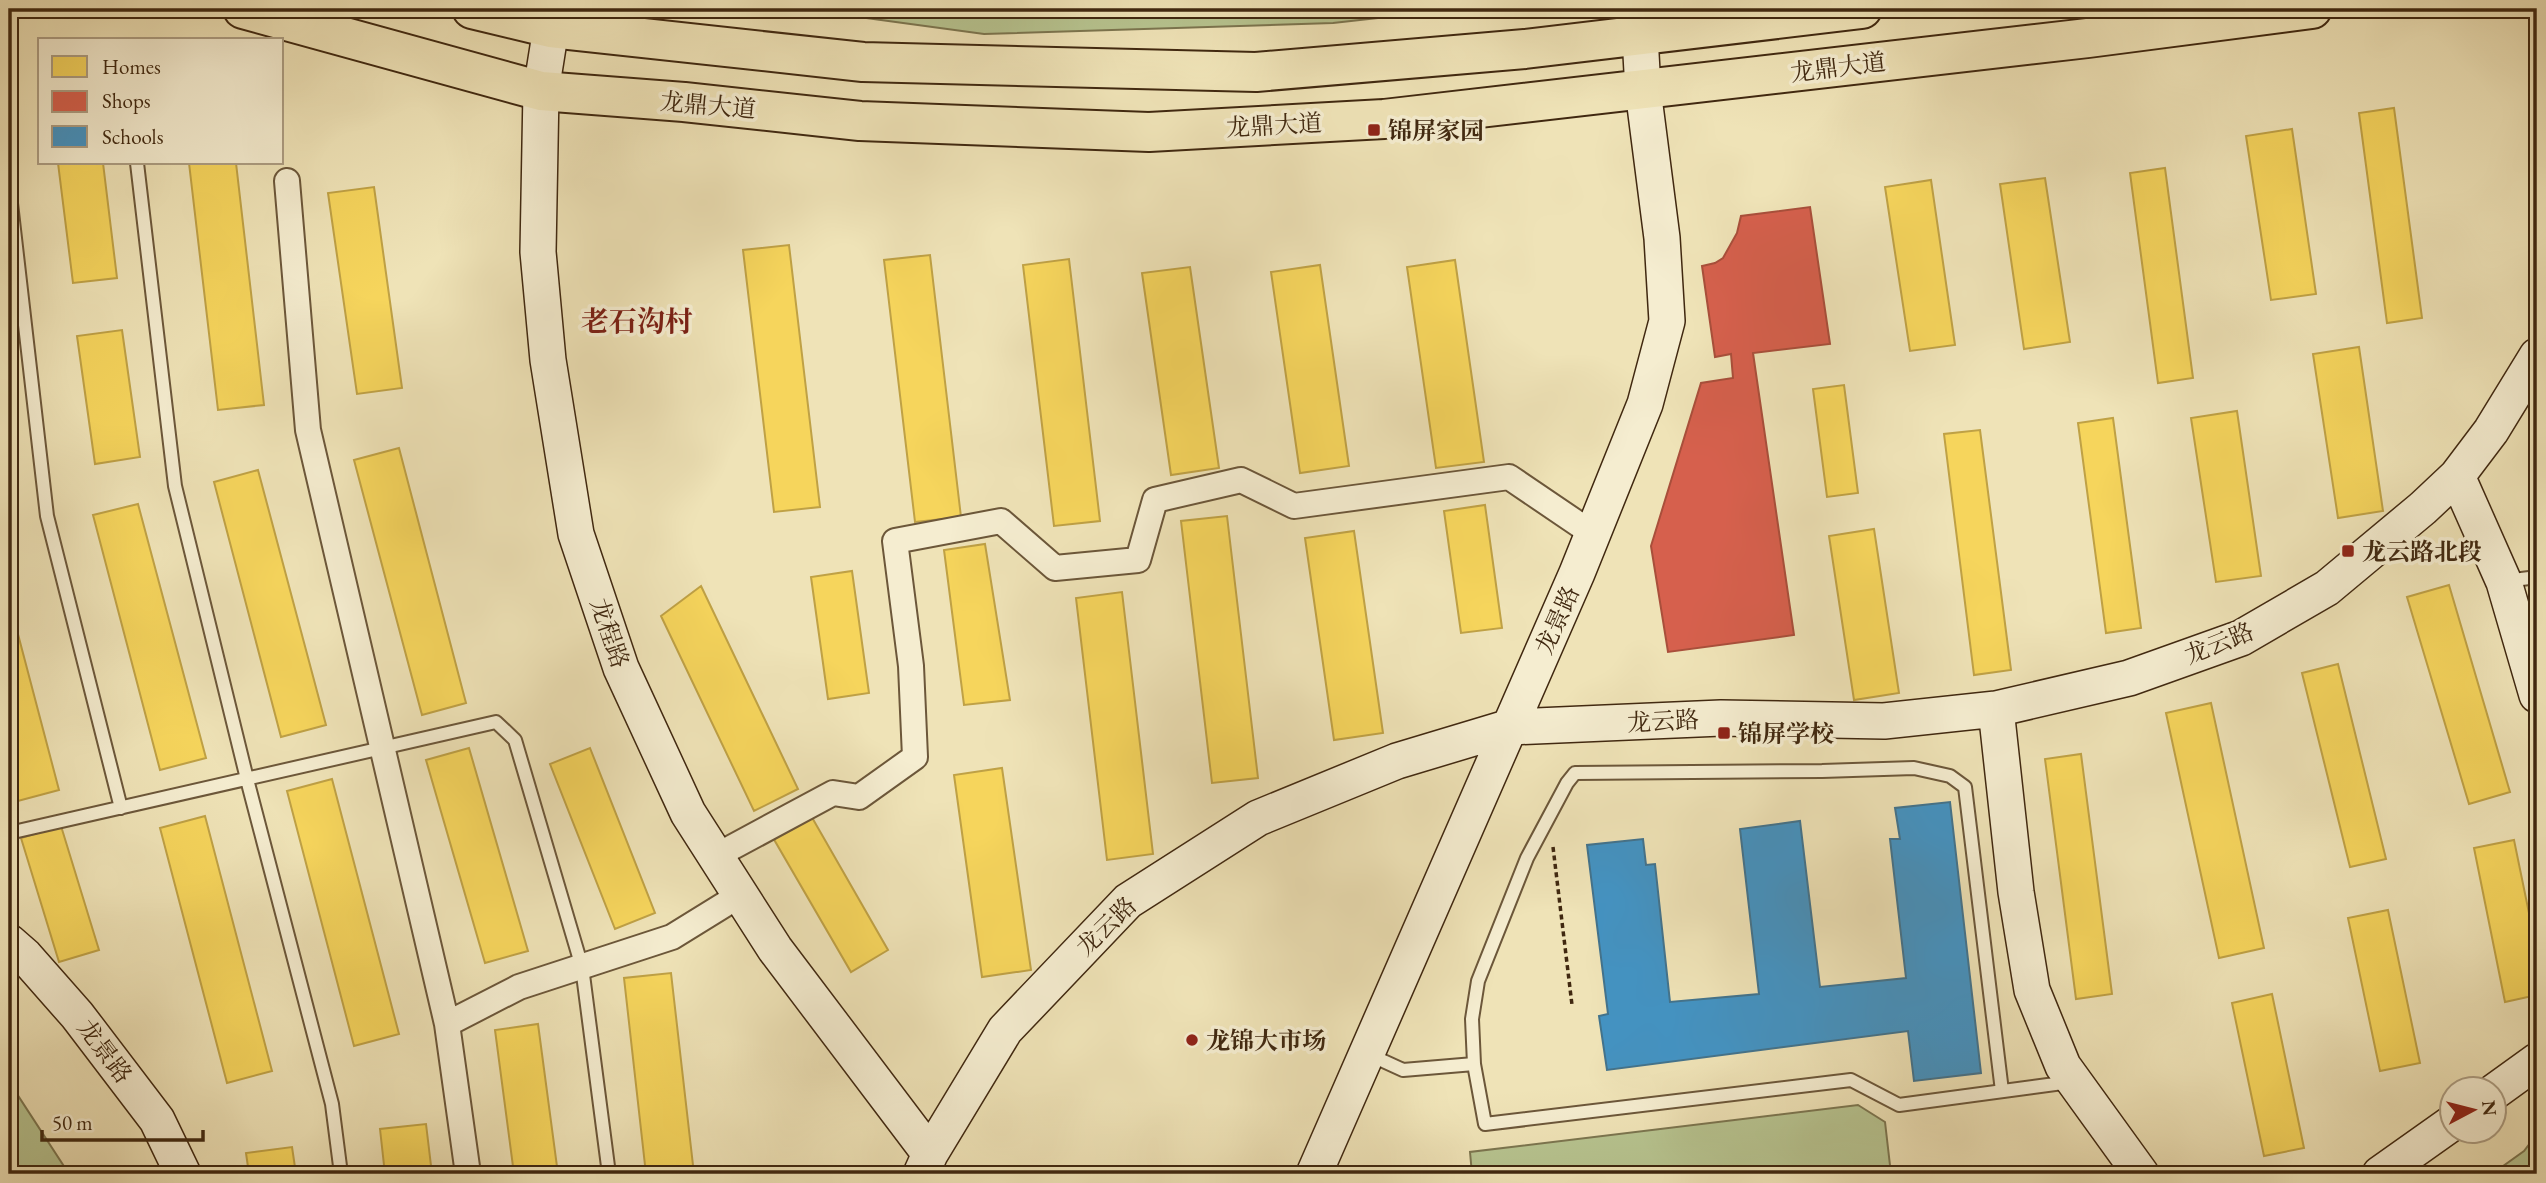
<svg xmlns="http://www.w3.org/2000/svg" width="2546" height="1183" font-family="'EB Garamond','Noto Serif SC',serif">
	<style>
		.green { fill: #b7c490; stroke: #7c7650; stroke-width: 2 }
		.homes { fill: #f6d55c; stroke: #bfa145; stroke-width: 2 }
		.shops { fill: #d6604d; stroke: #a94f3b; stroke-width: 2 }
		.schools { fill: #4393c3; stroke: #42738d; stroke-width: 2 }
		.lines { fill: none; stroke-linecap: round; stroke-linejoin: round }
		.lane-casing { stroke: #6c573a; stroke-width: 16 }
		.street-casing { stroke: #6c573a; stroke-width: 28 }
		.secondary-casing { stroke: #402810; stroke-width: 38 }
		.primary-casing { stroke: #402810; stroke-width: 42 }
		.path { stroke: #402810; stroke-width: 3.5; stroke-dasharray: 5 3.5; stroke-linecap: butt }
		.lane { stroke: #f5edd0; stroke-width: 12 }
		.street { stroke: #f5edd0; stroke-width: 24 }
		.secondary { stroke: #f5edd0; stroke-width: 35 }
		.primary { stroke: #efe3b7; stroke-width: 38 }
		.poi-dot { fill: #8f2418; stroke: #f5edd0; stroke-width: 2.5 }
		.labels { text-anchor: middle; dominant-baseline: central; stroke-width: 7; stroke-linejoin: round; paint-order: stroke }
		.street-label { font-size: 24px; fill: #402810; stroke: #f5edd0 }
		.poi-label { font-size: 24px; font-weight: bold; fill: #402810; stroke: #f5edd0; text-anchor: start }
		.quarter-label { font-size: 28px; font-weight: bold; fill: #7a1f14; stroke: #f5edd0 }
	</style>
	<rect width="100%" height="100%" fill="#efe3b7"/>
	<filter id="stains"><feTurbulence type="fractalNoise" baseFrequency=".00286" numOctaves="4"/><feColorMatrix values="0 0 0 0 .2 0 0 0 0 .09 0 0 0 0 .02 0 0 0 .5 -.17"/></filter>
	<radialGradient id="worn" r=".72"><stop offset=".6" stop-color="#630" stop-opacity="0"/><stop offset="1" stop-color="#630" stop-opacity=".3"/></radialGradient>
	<path class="green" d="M800,9H1459L1333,23L984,34Z
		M9,1085L15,1091L69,1174H9Z
		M1858,1105L1885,1122L1891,1174H1472L1470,1152Z
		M2537,1134V1174H2492L2524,1151Z"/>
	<path class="homes" d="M2394,108L2422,318L2387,323L2359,113Z
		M2292,129L2316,294L2271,300L2246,136Z
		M58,163H103L117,278L73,283Z
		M189,163H236L264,405L218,410Z
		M2165,168L2193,378L2158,383L2130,173Z
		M2045,178L2070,342L2024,349L2000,184Z
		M1931,180L1955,345L1910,351L1885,187Z
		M374,187L402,388L357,394L328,193Z
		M789,245L820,507L774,512L743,250Z
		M930,255L961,517L915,522L884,260Z
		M1069,259L1100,521L1054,526L1023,265Z
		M1455,260L1484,462L1436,468L1407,267Z
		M1320,265L1349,466L1300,473L1271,272Z
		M1190,267L1219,468L1171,475L1142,273Z
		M122,330L140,457L95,464L77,336Z
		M2359,347L2383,511L2338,518L2313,354Z
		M1844,385L1858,493L1827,497L1813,389Z
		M2237,411L2261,576L2216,582L2191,418Z
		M2113,418L2141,628L2106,633L2078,423Z
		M1980,430L2011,670L1974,675L1944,434Z
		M399,448L466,703L422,715L354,460Z
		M258,470L326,725L281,737L214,482Z
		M138,504L206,758L160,770L93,515Z
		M1485,505L1502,628L1461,633L1444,511Z
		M1227,516L1258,778L1212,783L1181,521Z
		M1874,529L1899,693L1854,700L1829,536Z
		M1354,531L1383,733L1334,740L1305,538Z
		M985,544L1010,700L964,705L944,550Z
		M852,571L869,693L828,699L811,577Z
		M2449,585L2510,792L2469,804L2407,597Z
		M701,586L798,789L754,811L661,616Z
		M1122,592L1153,854L1107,860L1076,598Z
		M9,600L59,790L14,802L9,783Z
		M2338,664L2386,859L2350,867L2302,673Z
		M2211,703L2264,948L2219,958L2166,713Z
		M469,748L528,951L485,963L426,760Z
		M590,748L655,913L615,929L550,764Z
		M2081,754L2112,994L2076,999L2045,759Z
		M1002,768L1031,970L982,977L954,775Z
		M332,779L399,1034L354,1046L287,791Z
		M810,814L888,950L851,972L772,836Z
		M205,816L272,1071L227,1083L160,828Z
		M61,826L99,950L59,962L21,838Z
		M2514,840L2537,952V995L2505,1002L2474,848Z
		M2388,910L2420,1063L2380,1071L2348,918Z
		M671,973L694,1174H646L624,978Z
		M2272,994L2304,1148L2264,1156L2232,1003Z
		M538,1024L558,1174H514L495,1030Z
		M426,1124L432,1174H385L380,1129Z
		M292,1147L296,1174H249L246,1153Z"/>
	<path class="shops" d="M1810,207L1830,344L1753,353L1794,635L1668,652L1651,546L1701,383L1733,378L1731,354L1715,357L1702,266L1715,263L1723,258L1737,233L1741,216Z"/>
	<path class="schools" d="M1950,802L1981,1073L1914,1081L1908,1031L1607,1070L1599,1016L1608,1014L1587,845L1643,839L1646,865L1655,864L1670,1002L1759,994L1740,829L1800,821L1820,987L1906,978L1890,839H1900L1895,808Z"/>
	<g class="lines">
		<g class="lane-casing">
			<path id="lane" d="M137,163L175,486L249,787L332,1104L341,1174
				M9,186L47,516L121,808
				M2506,581L2537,577
				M9,833L496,722L515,740L582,967L609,1174
				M1368,1054L1403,1070L1474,1064L1485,1124L1851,1080L1899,1105L2070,1082
				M1474,1064L1472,1019L1478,981L1527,858L1567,783L1575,773L1822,771L1914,768L1950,776L1965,787L2002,1091"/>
		</g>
		<g class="street-casing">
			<path id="street" d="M287,181L308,430L447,1024L468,1174
				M716,856L833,793L859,797L915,757L911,666L895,541L1001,521L1055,568L1138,560L1155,500L1241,480L1294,506L1509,477L1593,534
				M447,1024L519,987L672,937L740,895"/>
		</g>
		<g class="secondary-casing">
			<path id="secondary" d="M551,28L541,91L538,252L548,360L576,534L621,668L688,813L775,949L930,1154
				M2457,476L2504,582L2537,695
				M1996,709L2016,892L2032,990L2063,1066L2141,1174
				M9,942L25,956L77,1015L157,1120L183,1174
				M2494,1092L2537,1061
				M921,1174L930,1154L1005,1030L1128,901L1258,818L1397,761L1510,727L1721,718L1884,721L1996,709L2129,678L2241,638L2327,588L2423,508L2457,476L2491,431L2537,356
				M1314,1174L1577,573L1645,404L1667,321L1662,238L1643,90L1640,36
				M2380,1174L2452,1123"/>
		</g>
		<g class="primary-casing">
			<path id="primary" d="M243,9L541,91L684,102L860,121L1149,132L1384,119L2088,38L2312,9
				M472,9L551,28L863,62L1256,72L1525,49L1862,9"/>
		</g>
		<path class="path" d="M1553,847L1572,1005"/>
		<use href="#lane" class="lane"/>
		<use href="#street" class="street"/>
		<use href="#secondary" class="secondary"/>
		<use href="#primary" class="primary"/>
	</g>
	<g class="poi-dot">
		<rect x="1367" y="123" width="14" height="14" rx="3.5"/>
		<rect x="2341" y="544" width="14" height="14" rx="3.5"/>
		<rect x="1717" y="726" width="14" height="14" rx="3.5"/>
		<circle cx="1192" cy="1040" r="7"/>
	</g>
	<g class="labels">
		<g class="street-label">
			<text transform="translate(1838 67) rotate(-7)">龙鼎大道</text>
			<text transform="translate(708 105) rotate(5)">龙鼎大道</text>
			<text transform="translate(1274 125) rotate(-3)">龙鼎大道</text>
			<text transform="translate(1557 620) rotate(-66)">龙景路</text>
			<text transform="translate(610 633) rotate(71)">龙程路</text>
			<text transform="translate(2219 643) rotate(-22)">龙云路</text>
			<text transform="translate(1663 721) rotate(-3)">龙云路</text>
			<text transform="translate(1106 926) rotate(-44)">龙云路</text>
			<text transform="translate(105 1051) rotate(53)">龙景路</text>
		</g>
		<g class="poi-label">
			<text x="1388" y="130">锦屏家园</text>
			<text x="2362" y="551">龙云路北段</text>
			<text x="1738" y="733">锦屏学校</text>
			<text x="1206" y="1040">龙锦大市场</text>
		</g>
		<g class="quarter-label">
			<text x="637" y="321">老石沟村</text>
		</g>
	</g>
	<rect width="2546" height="1183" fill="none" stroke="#efe3b7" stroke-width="35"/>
	<rect x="10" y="10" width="2525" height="1162" fill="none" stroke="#402810" stroke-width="3.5"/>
	<rect x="18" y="18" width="2511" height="1148" fill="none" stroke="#402810" stroke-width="2"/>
	<rect x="38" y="38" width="245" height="126" fill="#f5edd0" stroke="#ad9e83" stroke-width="2"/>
	<rect x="52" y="56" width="35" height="21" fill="#f6d55c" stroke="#ad9e83" stroke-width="2"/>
	<text x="102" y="74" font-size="21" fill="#402810">Homes</text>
	<rect x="52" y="91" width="35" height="21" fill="#d6604d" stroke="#ad9e83" stroke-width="2"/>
	<text x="102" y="108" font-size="21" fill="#402810">Shops</text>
	<rect x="52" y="126" width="35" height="21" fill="#4393c3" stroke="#ad9e83" stroke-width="2"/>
	<text x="102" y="144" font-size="21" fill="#402810">Schools</text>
	<g transform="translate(2473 1110) rotate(83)"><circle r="33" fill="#f5edd0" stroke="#ad9e83" stroke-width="2"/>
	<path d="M0-5L12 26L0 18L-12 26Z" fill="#8f2418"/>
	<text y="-10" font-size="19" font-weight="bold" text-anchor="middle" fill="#402810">N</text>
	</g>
	<path d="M42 1130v10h161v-10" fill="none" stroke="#402810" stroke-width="3.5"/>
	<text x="52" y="1130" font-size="21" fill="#402810" stroke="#f5edd0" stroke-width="5" paint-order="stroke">50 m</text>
	<rect width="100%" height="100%" filter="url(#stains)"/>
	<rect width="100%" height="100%" fill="url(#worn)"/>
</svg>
